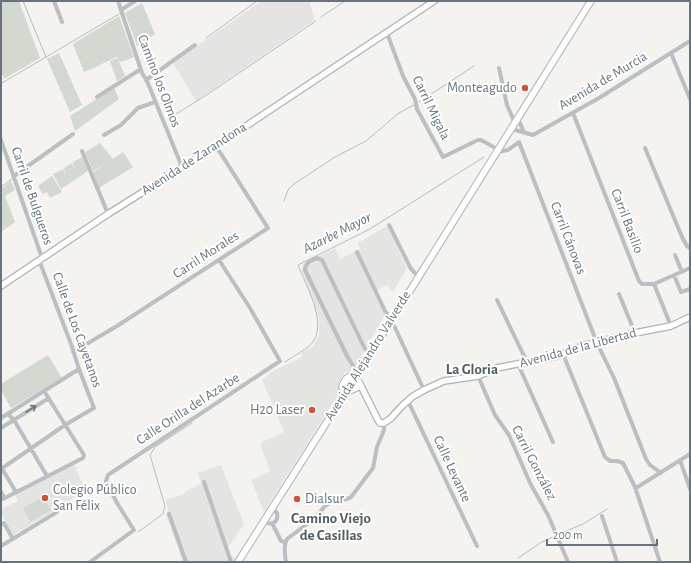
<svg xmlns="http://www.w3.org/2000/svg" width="691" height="563" font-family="'Alegreya Sans',sans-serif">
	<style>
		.built { fill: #e4e5e3 }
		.green { fill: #d3d8d0 }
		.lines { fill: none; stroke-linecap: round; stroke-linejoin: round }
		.stream { stroke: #b1bec0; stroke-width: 1 }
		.secondary-casing { stroke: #aeb3b6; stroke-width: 8 }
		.primary-casing { stroke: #afb3b6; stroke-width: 8 }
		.street { stroke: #bbbfc1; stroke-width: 4 }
		.secondary { stroke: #fff; stroke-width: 5.5 }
		.primary { stroke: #fff; stroke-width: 6 }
		.oneway { stroke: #67747d }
		.poi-dot { fill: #ca5339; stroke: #fff; stroke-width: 1.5 }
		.labels { text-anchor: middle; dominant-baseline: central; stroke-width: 4; stroke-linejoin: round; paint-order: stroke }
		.street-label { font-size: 14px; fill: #67747d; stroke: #fff }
		.poi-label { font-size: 14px; fill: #67747d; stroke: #fff; text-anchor: end }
		.water-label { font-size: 15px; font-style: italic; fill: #63767b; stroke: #fff }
		.neighbourhood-label { font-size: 15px; font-weight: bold; fill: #535d63; stroke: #fff }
	</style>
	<rect width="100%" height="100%" fill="#f4f3f0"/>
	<path class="built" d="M261,1H309L315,20L196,101L173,63Z
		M387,226L407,268L393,292L387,285L374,291L385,315L353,371L349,373L345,372L338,384L340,390L336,398L264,512L251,480L270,471L260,443L284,432L262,380L273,371L302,357L301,353L314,345L319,335V319L302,271L303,264L335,248L340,259L360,249L358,243Z
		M74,464L85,489L61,507L13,535L1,512V509L18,501L15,494Z
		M221,465L244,524L230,545L228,547L230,555L235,558L233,562H183L166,515L168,510L166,501L167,499L185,494L184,492L201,484L198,473Z"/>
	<path class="green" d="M1,1H19L40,58L4,79L1,72Z
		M142,3L155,34L137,46L125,13Z
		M119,16L134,57L121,62L118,59L125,76L117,81L110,61L118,58L117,57C106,61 96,68 84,72L73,44Z
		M59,53L82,105L70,112L47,59Z
		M114,88L119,99L75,131L70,116Z
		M100,143L113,159L123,152L133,167L99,188L93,172L110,161L93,171L85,152Z
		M82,157L88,171L61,189L53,174L63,169L66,175L64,168L72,163L75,170L73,162Z
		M52,176L62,192L50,198L47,192L43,194L38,186Z
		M11,181L15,190L5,196L15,222L1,232V189Z
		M48,355L62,378L11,408L1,390V384Z
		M43,497L51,510L30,522L23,508Z"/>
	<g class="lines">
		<path class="stream" d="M23,1L46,57
			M321,17L345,1
			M206,38L257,1
			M2,83L119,14
			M419,102L474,66
			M168,119L208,94L316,21
			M1,187L12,179
			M284,201L288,190L294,184L335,157L366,141L399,113L414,105
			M285,362C292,357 309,348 313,342C327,322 306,285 298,265L370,229L484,157
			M138,532L163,514L165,506L150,455L155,447L192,423
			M559,534L583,524L607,509
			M518,558L542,542L555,536"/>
		<g class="secondary-casing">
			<path id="secondary" d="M1,286L108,214L216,146L434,1
				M360,384L378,420L380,423H384L390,419L402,406L412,397L424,390L444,381L478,376L497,368L557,356L582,346L635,333L671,326L690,317"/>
		</g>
		<g class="primary-casing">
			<path id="primary" d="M355,376L360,384L358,387L349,391H345L342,387C345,379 347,376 355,376Z
				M238,562L403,302L591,1"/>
		</g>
		<path class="street" d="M54,1L62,22
			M118,1L142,73L147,81L182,167
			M121,10L135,1
			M387,33L403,76L415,99L417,109L443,157L478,140H481L499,150
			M671,53L690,99
			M499,68L507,105L515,123
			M146,80L195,45
			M97,97L141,69
			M573,113L639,281L642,284H654L671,326
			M518,119L524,132
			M512,129L533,135L599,98L690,41
			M104,135L121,125L138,108L155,102
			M1,140L42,258
			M645,148L682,237L687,246L690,248
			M82,151L108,214
			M497,152L508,150L519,142L597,343L614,378L646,459L650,465L661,473
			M14,176L73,134
			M389,225L411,269L418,276
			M357,252L385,311L391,319L424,390
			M675,255L682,272
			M674,275L681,292L690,289
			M654,284L690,268
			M619,294L635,333
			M497,300L527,362
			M73,352L117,326L268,228L216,146
			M563,354L605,457L610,461H617L623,463L635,487L660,562
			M518,364L553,442
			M357,372L347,356L305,270C306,262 310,261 317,258L322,260L365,349L370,353
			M478,376L495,415L509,435L531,485L548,515L568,562
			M408,401L477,546
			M8,414L14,420L47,476
			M1,418L79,369
			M1,428L49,398
			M680,460L690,489
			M1,467L16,492
			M1,469L65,425L94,408L79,369L71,344L39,260
			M204,482L231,562
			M636,488L690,454
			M1,492L4,498
			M1,500L83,458L84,455L44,391
			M169,514L186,562
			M602,516L617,562
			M264,521C271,526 279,523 277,513L272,508
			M272,523L281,541L285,542
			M1,525L4,523L13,539
			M1,546L57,512
			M90,562L134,530L117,503L106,481L108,475L280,361L250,308L219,260
			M286,562C285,555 283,546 287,539L315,518L325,506L331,502L347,499L351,497L373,468L377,447L384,430V423"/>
		<use href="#secondary" class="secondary"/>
		<use href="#primary" class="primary"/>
	</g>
	<defs><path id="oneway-shaft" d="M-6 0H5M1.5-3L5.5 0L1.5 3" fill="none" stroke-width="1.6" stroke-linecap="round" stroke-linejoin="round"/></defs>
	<use class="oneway" href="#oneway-shaft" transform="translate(31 409) rotate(-32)"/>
	<g class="poi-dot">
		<circle cx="525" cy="88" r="4"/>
		<circle cx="312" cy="410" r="4"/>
		<circle cx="45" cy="498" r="4"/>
		<circle cx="297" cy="499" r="4"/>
	</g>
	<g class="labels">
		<g class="street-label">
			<text transform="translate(159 81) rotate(69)">Camino los Olmos</text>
			<text transform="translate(603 81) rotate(-31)">Avenida de Murcia</text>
			<text transform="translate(431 108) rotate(64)">Carril Migala</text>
			<text transform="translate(194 159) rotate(-33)">Avenida de Zarandona</text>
			<text transform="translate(32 196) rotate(71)">Carril de Bulgueros</text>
			<text transform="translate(627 221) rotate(69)">Carril Basilio</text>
			<text transform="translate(568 238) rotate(69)">Carril Cánovas</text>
			<text transform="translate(206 255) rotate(-33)">Carril Morales</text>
			<text transform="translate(77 330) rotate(70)">Calle de Los Cayetanos</text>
			<text transform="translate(578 348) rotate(-15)">Avenida de la Libertad</text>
			<text transform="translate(368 356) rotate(-58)">Avenida Alejandro Valverde</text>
			<text transform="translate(188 409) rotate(-33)">Calle Orilla del Azarbe</text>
			<text transform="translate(534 463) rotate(63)">Carril González</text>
			<text transform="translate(452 469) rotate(65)">Calle Levante</text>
		</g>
		<g class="poi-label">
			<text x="517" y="88">Monteagudo</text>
			<text x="304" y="410">H20 Laser</text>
			<text x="53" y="490" text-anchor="start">Colegio Público<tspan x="53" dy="16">San Félix</tspan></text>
			<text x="305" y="499" text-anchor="start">Dialsur</text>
		</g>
		<g class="water-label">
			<text transform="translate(337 233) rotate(-27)">Azarbe Mayor</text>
		</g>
		<g class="neighbourhood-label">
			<text x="472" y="369">La Gloria</text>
			<text x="331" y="518">Camino Viejo<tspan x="331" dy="17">de Casillas</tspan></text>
		</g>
	</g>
	<rect width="691" height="563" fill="none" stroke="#67747d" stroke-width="4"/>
	<path d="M547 539v6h110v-6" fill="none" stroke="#67747d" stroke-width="2"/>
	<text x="553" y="539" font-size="12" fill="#67747d" stroke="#ffffff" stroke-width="3" paint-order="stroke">200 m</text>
</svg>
